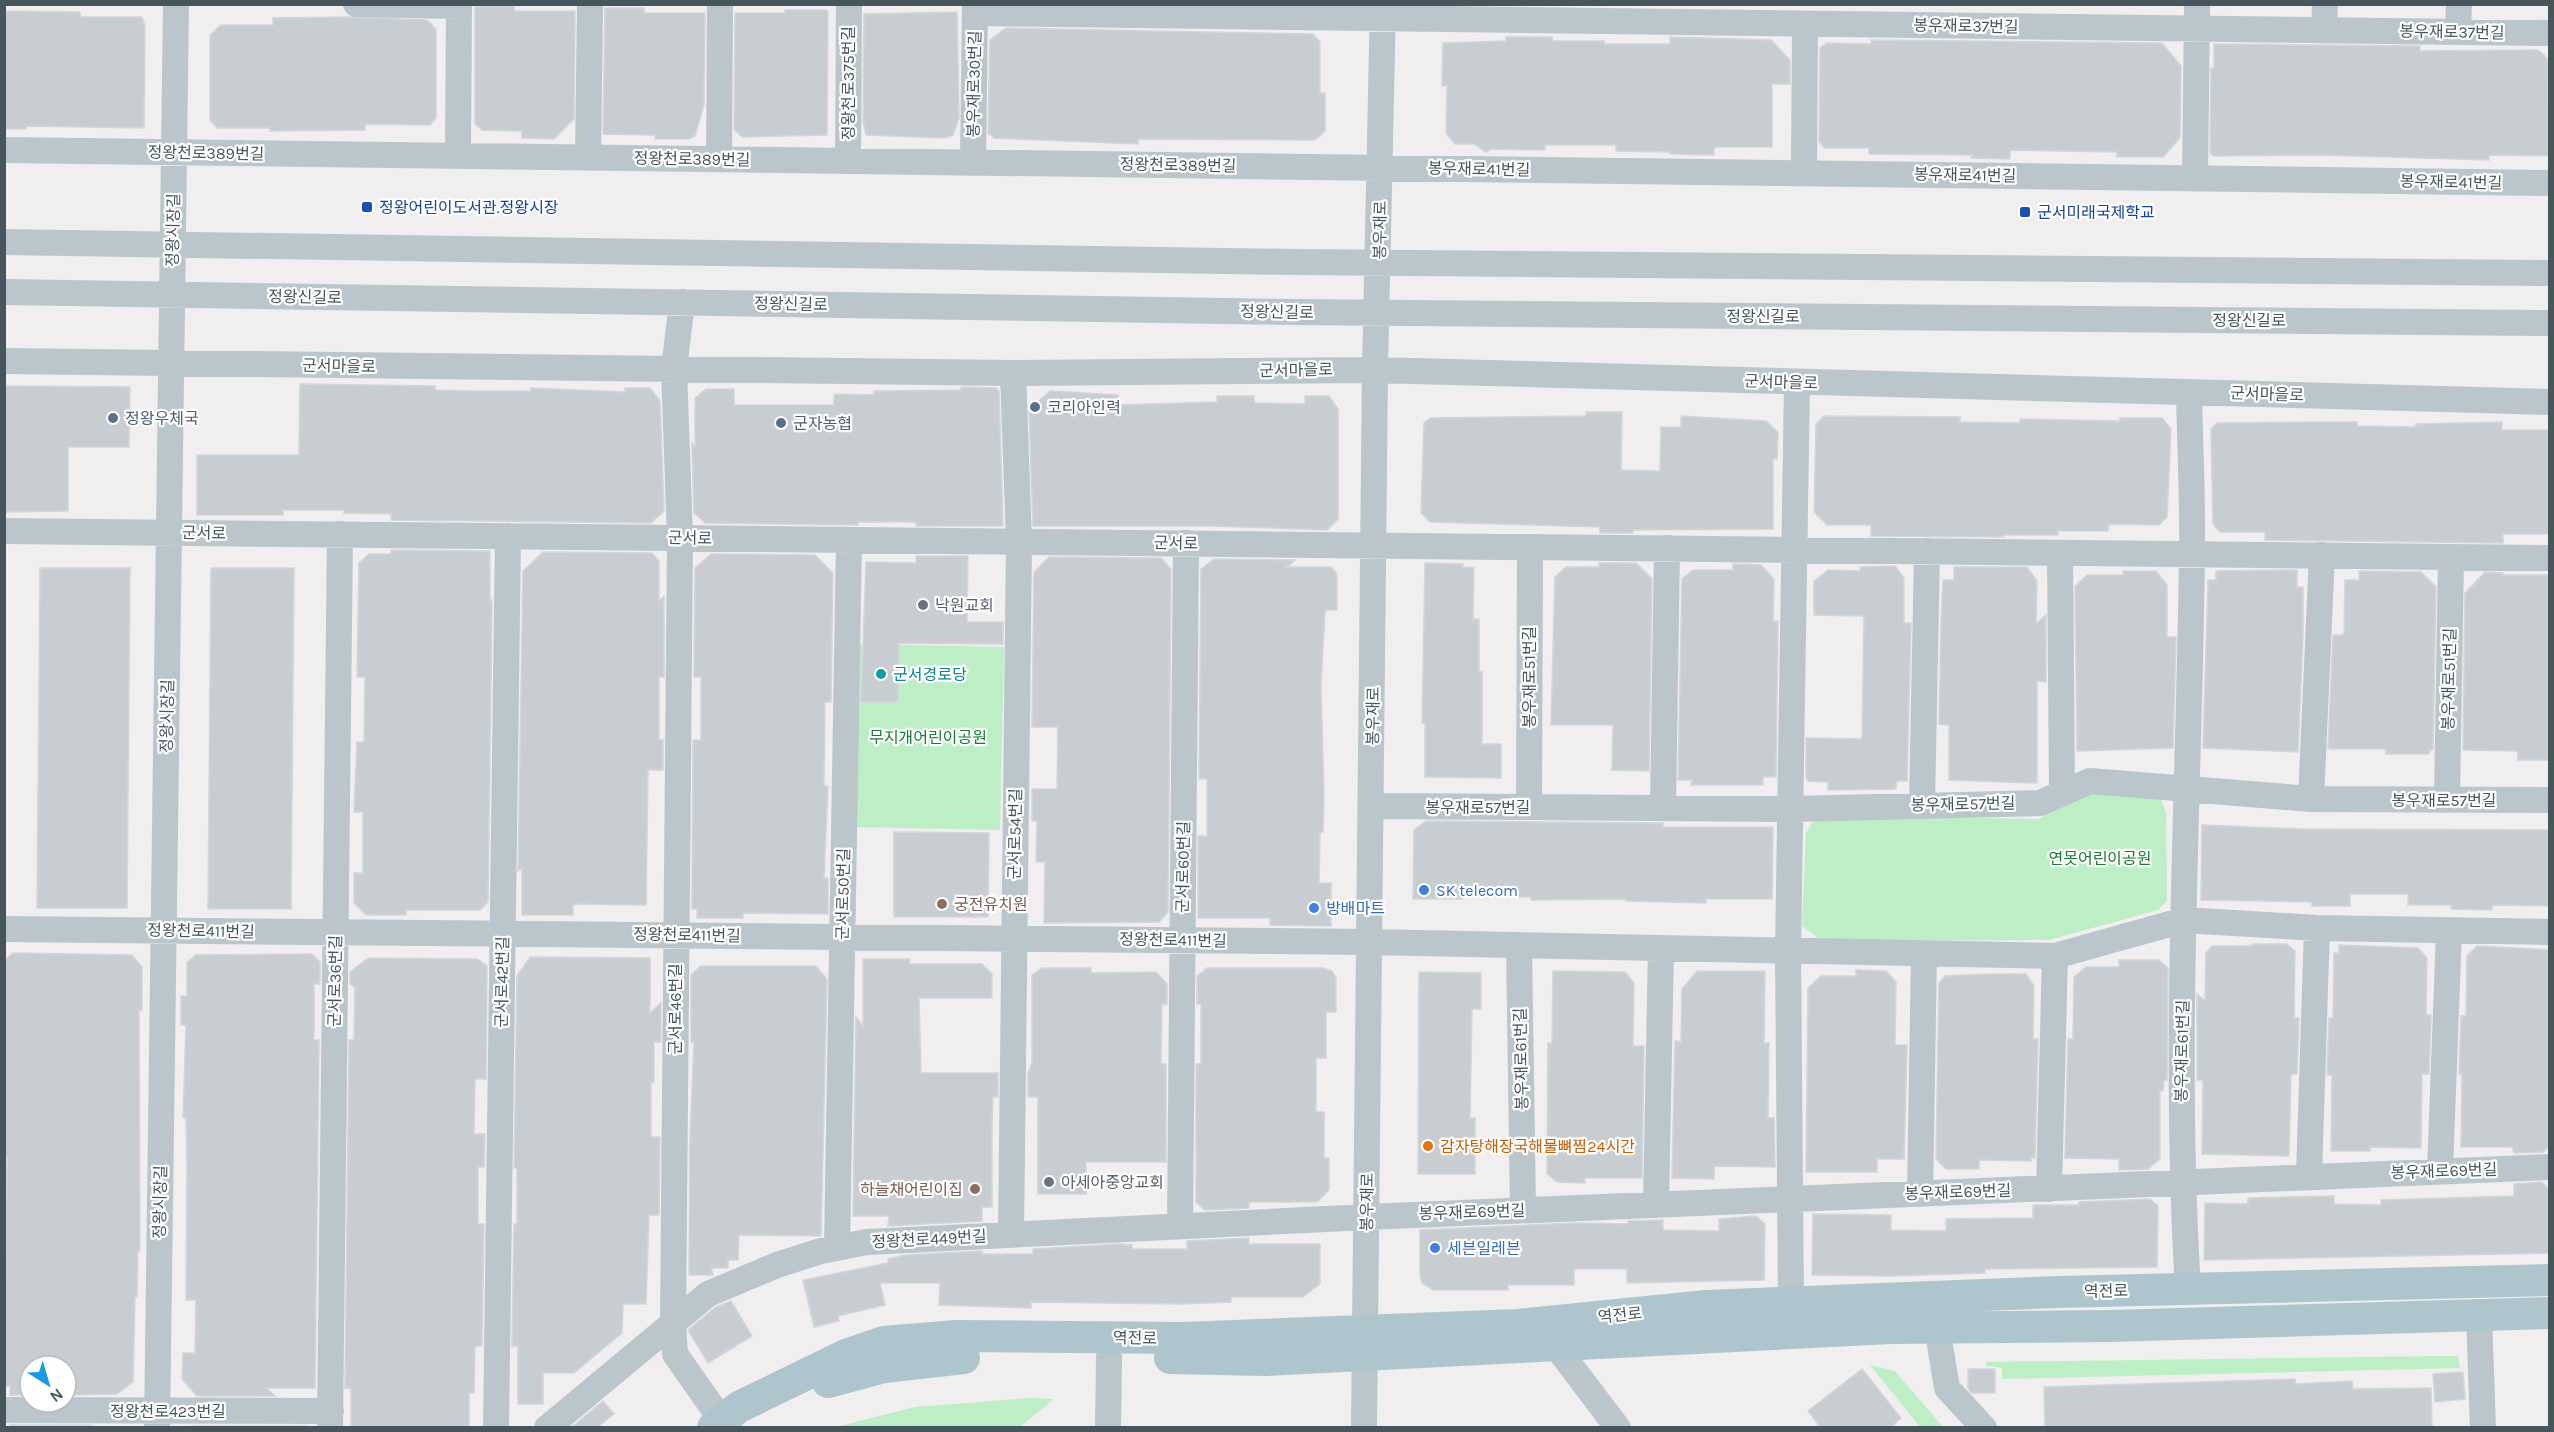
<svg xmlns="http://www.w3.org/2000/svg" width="2554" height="1432" font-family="Karla,'Noto Sans KR',sans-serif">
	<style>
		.green { fill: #bdeec5 }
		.building { fill: #c8cdd1; stroke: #d2d6da; stroke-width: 1.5 }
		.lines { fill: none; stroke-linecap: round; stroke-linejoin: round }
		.minor { stroke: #bac6cb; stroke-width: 26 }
		.major { stroke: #aec5cd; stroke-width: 32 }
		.transit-dot { fill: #1a4fb4; stroke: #fff; stroke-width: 2 }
		.service-dot { fill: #5c6f8a; stroke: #fff; stroke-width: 2 }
		.worship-dot { fill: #6b7280; stroke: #fff; stroke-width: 2 }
		.culture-dot { fill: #0f9aa8; stroke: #fff; stroke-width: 2 }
		.shop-dot { fill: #3f7fe0; stroke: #fff; stroke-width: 2 }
		.education-dot { fill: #8d6e63; stroke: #fff; stroke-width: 2 }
		.food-dot { fill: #e8710a; stroke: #fff; stroke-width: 2 }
		.labels { text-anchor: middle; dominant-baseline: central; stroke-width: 4.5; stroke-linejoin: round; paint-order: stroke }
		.street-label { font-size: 16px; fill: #47565c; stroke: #fff }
		.transit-label { font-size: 16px; fill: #164399; stroke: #fff; text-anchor: start }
		.service-label { font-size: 16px; fill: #4e5e75; stroke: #fff; text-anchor: start }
		.worship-label { font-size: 16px; fill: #5b616d; stroke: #fff; text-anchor: start }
		.culture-label { font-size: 16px; fill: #0d838f; stroke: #fff; text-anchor: start }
		.park-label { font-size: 16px; fill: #187d34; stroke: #fff }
		.shop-label { font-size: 16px; fill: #366cbe; stroke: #fff; text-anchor: start }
		.education-label { font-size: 16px; fill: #785e54; stroke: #fff; text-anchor: start }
		.food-label { font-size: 16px; fill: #c56008; stroke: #fff; text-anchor: start }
	</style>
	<rect width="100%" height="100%" fill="#f1eeef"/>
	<path class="green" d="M856,644L1004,647L1000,830L852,827Z
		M2082,791L2158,792L2166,812L2167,901L2158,910L2049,940L1822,941L1802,926L1806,833L1817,815L2039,819Z
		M2445,1356H2458L2460,1368L2002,1379V1368L1986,1366V1362Z
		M1870,1365L1895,1371L1943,1427H1920Z
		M1030,1398L1054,1399L1020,1427H836L915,1407Z"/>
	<path class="building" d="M475,6H514V11H575L574,119L554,139L522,138V131L482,130L475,124Z
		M605,8H644V13H705L704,105L695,136L689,139H655V135L603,134Z
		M785,10H827L828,13L827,135L742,137L734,129L735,13H785Z
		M4,11L80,12V17H142L145,26L144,128L26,126V129H4Z
		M957,12L959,118L953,135L945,138L866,135L863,121L864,14Z
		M349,17L427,20L436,29V118L430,125L365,124V130L270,131V128H217L210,120V35L221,25H273V18Z
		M1006,28L1313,34L1320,42V93H1325V131L1315,140L1138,139V144L994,138L988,133L990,40Z
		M1506,37H1552V41H1604V44H1670V37L1771,40L1790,60V84H1772V147H1714V155L1670,154V152L1616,151V145H1545V150L1491,149L1486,152L1474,144H1455L1446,133L1447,86H1442L1443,43L1506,41Z
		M1871,40L2162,43L2181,66L2180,138L2163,157H2117V152L2010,150V159L1971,158L1972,155L1869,154V148H1825L1819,142L1820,48L1827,43L1871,44Z
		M2214,44L2420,46V51L2538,50L2547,58L2550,156L2489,155V160L2321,155L2213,156L2210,153L2211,68H2214Z
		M300,384L435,386V390L470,391H531V388L625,392V388H650L660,401L664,511L651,523L391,520V514L344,513V510H283V515H197V455H299Z
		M4,386L130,387L129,447H68V511L4,512Z
		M961,387L996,388L999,391L1003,526H916V522H858V525L705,523L694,513L692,443L695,447V398L706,389H734V405H834V394L874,395V391L961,390Z
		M1050,391L1118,395V405L1217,402V396H1254V403L1305,404V396H1329L1338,409V519L1327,530L1213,526H1033L1029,410Z
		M1586,412H1622L1621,470L1660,471L1661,427H1681V416L1766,421L1778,432L1777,459H1773V529L1633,530V533H1600V527L1430,522L1421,513L1424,423L1430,418L1586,416Z
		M1824,416L1960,417V422L2020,423V419L2120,421V418H2162L2171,429L2167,517L2159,525L2109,524L2108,531H2058V535H2003L2004,537L1871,536V525H1827L1814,512L1816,424Z
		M2315,422H2357V426L2416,427V424L2502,422V430H2550V534H2503V543L2265,540V532H2220L2213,524L2211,429L2217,423Z
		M391,550L490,551V602L492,600L488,902L480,910H406V915H366L354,903V873H363V812H354L357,742H364L365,677H357L359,563L369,554H391Z
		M543,552L652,553L659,561V601L664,596V677H659V740H663V770H648L646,905L573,904V915H522V868L518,871L523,571Z
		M711,554L815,555L833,573L831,702H825L824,786H828L824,878H828V914L743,913V918H697V909H692L693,740H701V677H694L695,568Z
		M916,556H968L967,622H1003V644L899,643L898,702H861L866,562L916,563Z
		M1049,557L1161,558L1171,569L1168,912L1159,922L1044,923L1045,862H1036L1037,821H1032V789H1057L1058,727H1032L1034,572Z
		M1214,559L1295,560L1287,567H1331L1337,574V610H1325L1321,686L1324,796L1323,832H1320L1319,883H1331V926L1270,925V918H1198V836H1207V779H1199L1201,569Z
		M1425,563L1463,564V567L1474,568L1473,619H1479V672H1482V744H1501V778L1425,777V723H1422Z
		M1599,563H1636L1652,579L1649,771L1612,770L1613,725H1551L1555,577L1566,567H1599Z
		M1733,564L1761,565L1774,579L1773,621H1778L1776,777H1763V785H1691L1692,780H1678L1682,579L1693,570H1733Z
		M1895,566L1904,578V623H1911L1907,781H1896V789L1828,790V782L1808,781L1806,777V738L1862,739L1864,616L1814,615V581L1828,570L1860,571V567Z
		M1954,567H2027L2037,581L2036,624L2046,615V682L2037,681V783L1949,780V725L1939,724L1941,623L1943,580H1954Z
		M40,568H130L127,908H37Z
		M211,568H294L291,909H208Z
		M2297,570V587H2303V635L2298,752L2203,748L2208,580H2216V571Z
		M2123,571H2156L2167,585V637H2176L2173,748L2077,751L2075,586L2087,575H2123Z
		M2359,571L2421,572L2436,587L2433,750H2430L2429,754H2386V749H2328L2333,635H2344L2345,580H2359Z
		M2485,572L2503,573V575H2550V760H2518V751L2463,750L2465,593Z
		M1426,821L1663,823V827H1773L1772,899H1706V903L1626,901V899L1531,900V897H1463V899H1413L1414,830Z
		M2202,825L2302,829L2550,830V906L2492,905V910L2451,909V905H2408V894H2350V906H2312V902L2201,900Z
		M894,832L989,833L988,917H894Z
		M2252,944H2287L2295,951L2294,1018H2299L2297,1074H2291L2289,1156L2202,1154L2203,1080H2197V994L2205,1001L2206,953L2212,946H2252Z
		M2339,945L2418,948L2427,958L2426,1015H2431L2429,1074H2422L2421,1148L2370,1147V1151H2331L2332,1075H2327L2329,1018H2333L2334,953H2339Z
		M2477,946L2550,950V1146L2543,1152L2514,1153L2512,1147H2461L2462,1074H2459L2461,1016H2466L2467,956Z
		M13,953L132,955L142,967V1010H139L140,1251H138L137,1297H135L133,1382L117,1394L66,1395V1366H30V1395H10V1386H4L7,1157H4V961Z
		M312,954L320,962V984H314V1040H319L315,1388H266L275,1396H197L182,1379L183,1353H195L196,1300H186L187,1165L186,1118H183L186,1025H181V996H187V962L196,955Z
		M530,957L650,958V1013L661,1003V1042H654V1082H651V1137H660L659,1215H649L646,1304H623L622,1333L574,1373H543V1404H518V1346H512L514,1224H517V1168H514L517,976Z
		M368,958L477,959L487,966L486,1079H475L474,1134H485L484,1167H478V1224H484L482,1346H475L474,1393H469V1428H351V1388H345L349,1040H354L355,988L350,984V972Z
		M863,959H910L909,964H982L992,974V998H919L921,1073H998V1097H993L992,1123V1207H982V1221L888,1226L889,1216H853L856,1017L863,1026Z
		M2119,960H2159L2168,968L2167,1080H2164L2163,1091H2160V1159L2148,1169L2119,1170V1159L2065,1158L2068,1039H2073L2074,977L2086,967H2119Z
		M701,966H816L827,979L821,1236L739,1235L738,1260H728V1268H711L713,1275H689L690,1137L694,1042H691V975Z
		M1042,968H1091V973L1156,972L1167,984V1004H1162L1161,1064H1166V1162H1086V1194H1038V1097H1028V1074L1032,1063V975Z
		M1207,968H1323L1332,971L1336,978V1012H1326V1058H1316V1112H1324V1158H1329V1190L1317,1202H1249V1208L1205,1210L1196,1202V1064H1201V1004H1197V976Z
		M1856,970L1886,971L1896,982L1895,1045H1907L1904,1159H1877V1172H1806L1808,988L1821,976H1856Z
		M1553,971L1625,972L1634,983L1633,1046H1644L1642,1178H1585V1183L1557,1182L1547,1174L1548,1043H1552Z
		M1697,971H1765L1764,1043H1769L1768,1118H1774L1775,1167L1714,1166V1179L1672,1178L1675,1041L1681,1042L1682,989Z
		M1419,972L1481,973V1009H1472L1470,1118H1475V1174H1418Z
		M1989,974H2026L2034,986L2033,1039H2038L2035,1158H2031V1161L1979,1160V1169H1946L1936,1159L1939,983L1945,976Z
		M2541,1182L2550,1190V1253L2204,1260L2205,1203L2248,1204V1198L2334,1196V1204L2381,1205V1200L2514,1196V1184Z
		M2150,1199L2158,1206L2157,1267L1985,1269V1273L1891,1276L1812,1275L1813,1214L1891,1215V1230L1946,1231V1219L2033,1218V1205H2079V1202Z
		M1756,1216L1765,1224L1764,1280L1627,1283V1269H1574V1285H1508V1290H1433L1422,1283L1420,1275V1230L1575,1223L1628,1224V1221L1663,1220V1230L1719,1231V1219Z
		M1249,1238V1244H1320V1284L1303,1297H1231V1302L1180,1304L1031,1302V1308L939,1305L940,1283H880L885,1305L838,1316L839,1321L814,1327L803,1280L888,1263V1259L905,1255L982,1251V1254H1033V1249L1118,1244L1132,1245V1249H1187V1241Z
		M731,1301L752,1336L708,1363L688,1330L716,1307Z
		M1862,1369L1901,1418L1890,1428H1821L1808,1411Z
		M1968,1369H1995V1393H1972L1968,1389Z
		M2463,1372L2465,1399L2435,1402L2433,1374Z
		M2295,1379L2296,1384L2352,1381L2353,1389L2431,1388L2432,1428H2045L2044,1387Z
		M603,1401L614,1414L596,1428H571Z
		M10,1425H91V1428H10Z
		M192,1426H307L309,1428H190Z"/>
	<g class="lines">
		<path class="minor" d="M356,4L459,6
			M975,13L2550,33
			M2324,30L2325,4
			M2458,32L2459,4
			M4,150L2550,183
			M458,156L459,4
			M588,158L590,4
			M719,159L720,4
			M848,161L849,4
			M973,163L975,4
			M1804,173L1805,24
			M2195,179L2197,4
			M4,242L1295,262L2550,273
			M4,292L1293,312L2550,323
			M682,302L674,369L680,538L673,1323L675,1354L727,1428
			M4,361L1013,373L1375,370L2550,402
			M4,531L2550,558
			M2060,553L2062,792
			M2311,799L2322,555
			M2447,800L2451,557
			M1922,805L1927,551
			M1372,806L1792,809L2040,803L2090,781L2311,799L2550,800
			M1529,807L1530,547
			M1663,808L1667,548
			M4,929L1370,942L2055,956L2184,920L2317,928L2550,932
			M1519,945L1523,1210
			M2440,1171L2449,931
			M2309,1175L2317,928
			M2049,1189L2055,956
			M1920,1194L1924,954
			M1656,1205L1661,948
			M1180,1226L1186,543
			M1011,1235L1019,541L1013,373
			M837,1248L849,540
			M2188,1289C2173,1045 2189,800 2192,555C2193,501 2190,446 2189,392
			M1791,1303L1788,951L1797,382
			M2479,1315L2483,1428
			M1937,1327L1947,1388L1984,1428
			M1555,1345L1618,1428
			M4,1410L331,1411
			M157,1428L176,4
			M330,1428L340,534
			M496,1428L508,536
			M547,1428L708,1294L777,1265L821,1251L867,1242L1367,1217L2550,1167
			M1108,1428L1109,1357
			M1364,1428L1375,370L1383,4"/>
		<path class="major" d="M1170,1358L1266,1360L1890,1328L2111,1326L2550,1313
			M828,1382L884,1367L964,1358
			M713,1428L739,1407L846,1355L884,1342L956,1336L1183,1338L1518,1325L1706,1306L2058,1292L2550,1280"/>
	</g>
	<g class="transit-dot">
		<rect x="361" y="201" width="12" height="12" rx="3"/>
		<rect x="2019" y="206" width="12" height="12" rx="3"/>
	</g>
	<g class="service-dot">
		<circle cx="1035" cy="407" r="6"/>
		<circle cx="113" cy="418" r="6"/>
		<circle cx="781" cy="423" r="6"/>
	</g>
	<g class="worship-dot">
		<circle cx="923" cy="605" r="6"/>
		<circle cx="1049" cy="1182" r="6"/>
	</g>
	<circle class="culture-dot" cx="881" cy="674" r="6"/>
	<g class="shop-dot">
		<circle cx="1424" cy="890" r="6"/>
		<circle cx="1314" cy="908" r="6"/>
		<circle cx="1435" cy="1248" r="6"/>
	</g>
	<g class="education-dot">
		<circle cx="942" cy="904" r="6"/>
		<circle cx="975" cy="1189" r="6"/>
	</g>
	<circle class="food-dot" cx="1428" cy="1146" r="6"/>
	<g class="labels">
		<g class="street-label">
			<text transform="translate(1966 26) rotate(1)">봉우재로37번길</text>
			<text transform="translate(2452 32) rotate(1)">봉우재로37번길</text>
			<text transform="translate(848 83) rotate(-90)">정왕천로375번길</text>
			<text transform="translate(974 84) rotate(-89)">봉우재로30번길</text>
			<text transform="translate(206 153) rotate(1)">정왕천로389번길</text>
			<text transform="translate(692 159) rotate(1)">정왕천로389번길</text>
			<text transform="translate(1178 165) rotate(1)">정왕천로389번길</text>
			<text transform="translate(1479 169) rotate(1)">봉우재로41번길</text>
			<text transform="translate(1965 175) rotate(1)">봉우재로41번길</text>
			<text transform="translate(2451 182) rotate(1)">봉우재로41번길</text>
			<text transform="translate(173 230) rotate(-89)">정왕시장길</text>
			<text transform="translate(1380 230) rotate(-89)">봉우재로</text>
			<text transform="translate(305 297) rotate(1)">정왕신길로</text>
			<text transform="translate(791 304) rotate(1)">정왕신길로</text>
			<text transform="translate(1277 312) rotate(1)">정왕신길로</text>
			<text x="1763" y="316">정왕신길로</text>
			<text x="2249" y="320">정왕신길로</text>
			<text transform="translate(339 366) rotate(1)">군서마을로</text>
			<text transform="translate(1296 370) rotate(-1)">군서마을로</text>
			<text transform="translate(1781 382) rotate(2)">군서마을로</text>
			<text transform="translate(2267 394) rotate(2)">군서마을로</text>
			<text transform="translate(204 533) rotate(1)">군서로</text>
			<text transform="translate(690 538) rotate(1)">군서로</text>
			<text transform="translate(1176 543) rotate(1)">군서로</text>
			<text transform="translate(1529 677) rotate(-90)">봉우재로51번길</text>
			<text transform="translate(2449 679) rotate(-89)">봉우재로51번길</text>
			<text transform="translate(167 716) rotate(-89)">정왕시장길</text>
			<text transform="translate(1373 716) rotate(-89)">봉우재로</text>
			<text x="2444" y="800">봉우재로57번길</text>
			<text transform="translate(1963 804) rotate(-1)">봉우재로57번길</text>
			<text x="1478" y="807">봉우재로57번길</text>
			<text transform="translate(1015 834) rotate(-89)">군서로54번길</text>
			<text transform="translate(1183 867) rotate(-89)">군서로60번길</text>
			<text transform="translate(843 894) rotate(-89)">군서로50번길</text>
			<text transform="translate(201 931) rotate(1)">정왕천로411번길</text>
			<text transform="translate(687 935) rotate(1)">정왕천로411번길</text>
			<text transform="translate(1173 940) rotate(1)">정왕천로411번길</text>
			<text transform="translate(335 981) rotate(-89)">군서로36번길</text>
			<text transform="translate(502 982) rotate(-89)">군서로42번길</text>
			<text transform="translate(675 1009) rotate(-90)">군서로46번길</text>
			<text transform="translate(2182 1051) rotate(-89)">봉우재로61번길</text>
			<text transform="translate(1521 1059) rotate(-91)">봉우재로61번길</text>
			<text transform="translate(2444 1171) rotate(-2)">봉우재로69번길</text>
			<text transform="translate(1958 1192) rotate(-2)">봉우재로69번길</text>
			<text transform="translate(160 1202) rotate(-89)">정왕시장길</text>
			<text transform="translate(1367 1202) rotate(-89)">봉우재로</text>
			<text transform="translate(1472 1212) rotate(-2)">봉우재로69번길</text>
			<text transform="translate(929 1239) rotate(-3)">정왕천로449번길</text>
			<text transform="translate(2106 1291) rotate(-1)">역전로</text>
			<text transform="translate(1620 1315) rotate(-6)">역전로</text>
			<text transform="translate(1135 1338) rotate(1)">역전로</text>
			<text x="168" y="1411">정왕천로423번길</text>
		</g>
		<g class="transit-label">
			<text x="379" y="207">정왕어린이도서관.정왕시장</text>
			<text x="2037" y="212">군서미래국제학교</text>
		</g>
		<g class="service-label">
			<text x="1047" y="407">코리아인력</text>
			<text x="125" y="418">정왕우체국</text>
			<text x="793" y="423">군자농협</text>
		</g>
		<g class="worship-label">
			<text x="935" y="605">낙원교회</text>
			<text x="1061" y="1182">아세아중앙교회</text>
		</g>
		<g class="culture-label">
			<text x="893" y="674">군서경로당</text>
		</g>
		<g class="park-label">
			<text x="928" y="737">무지개어린이공원</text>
			<text x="2100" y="858">연못어린이공원</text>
		</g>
		<g class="shop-label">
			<text x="1436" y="890">SK telecom</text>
			<text x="1326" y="908">방배마트</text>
			<text x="1447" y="1248">세븐일레븐</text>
		</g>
		<g class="education-label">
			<text x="954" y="904">궁전유치원</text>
			<text x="963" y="1189" text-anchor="end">하늘채어린이집</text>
		</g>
		<g class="food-label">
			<text x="1440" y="1146">감자탕해장국해물뼈찜24시간</text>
		</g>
	</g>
	<rect width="2554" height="1432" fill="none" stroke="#47565c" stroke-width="12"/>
	<g transform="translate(48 1384) rotate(143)"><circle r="28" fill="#ffffff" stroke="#b5bbbe" stroke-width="1.5"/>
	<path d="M0-4.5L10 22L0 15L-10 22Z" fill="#1b9bdf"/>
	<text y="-9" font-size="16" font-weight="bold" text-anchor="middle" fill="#47565c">N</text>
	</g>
</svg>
